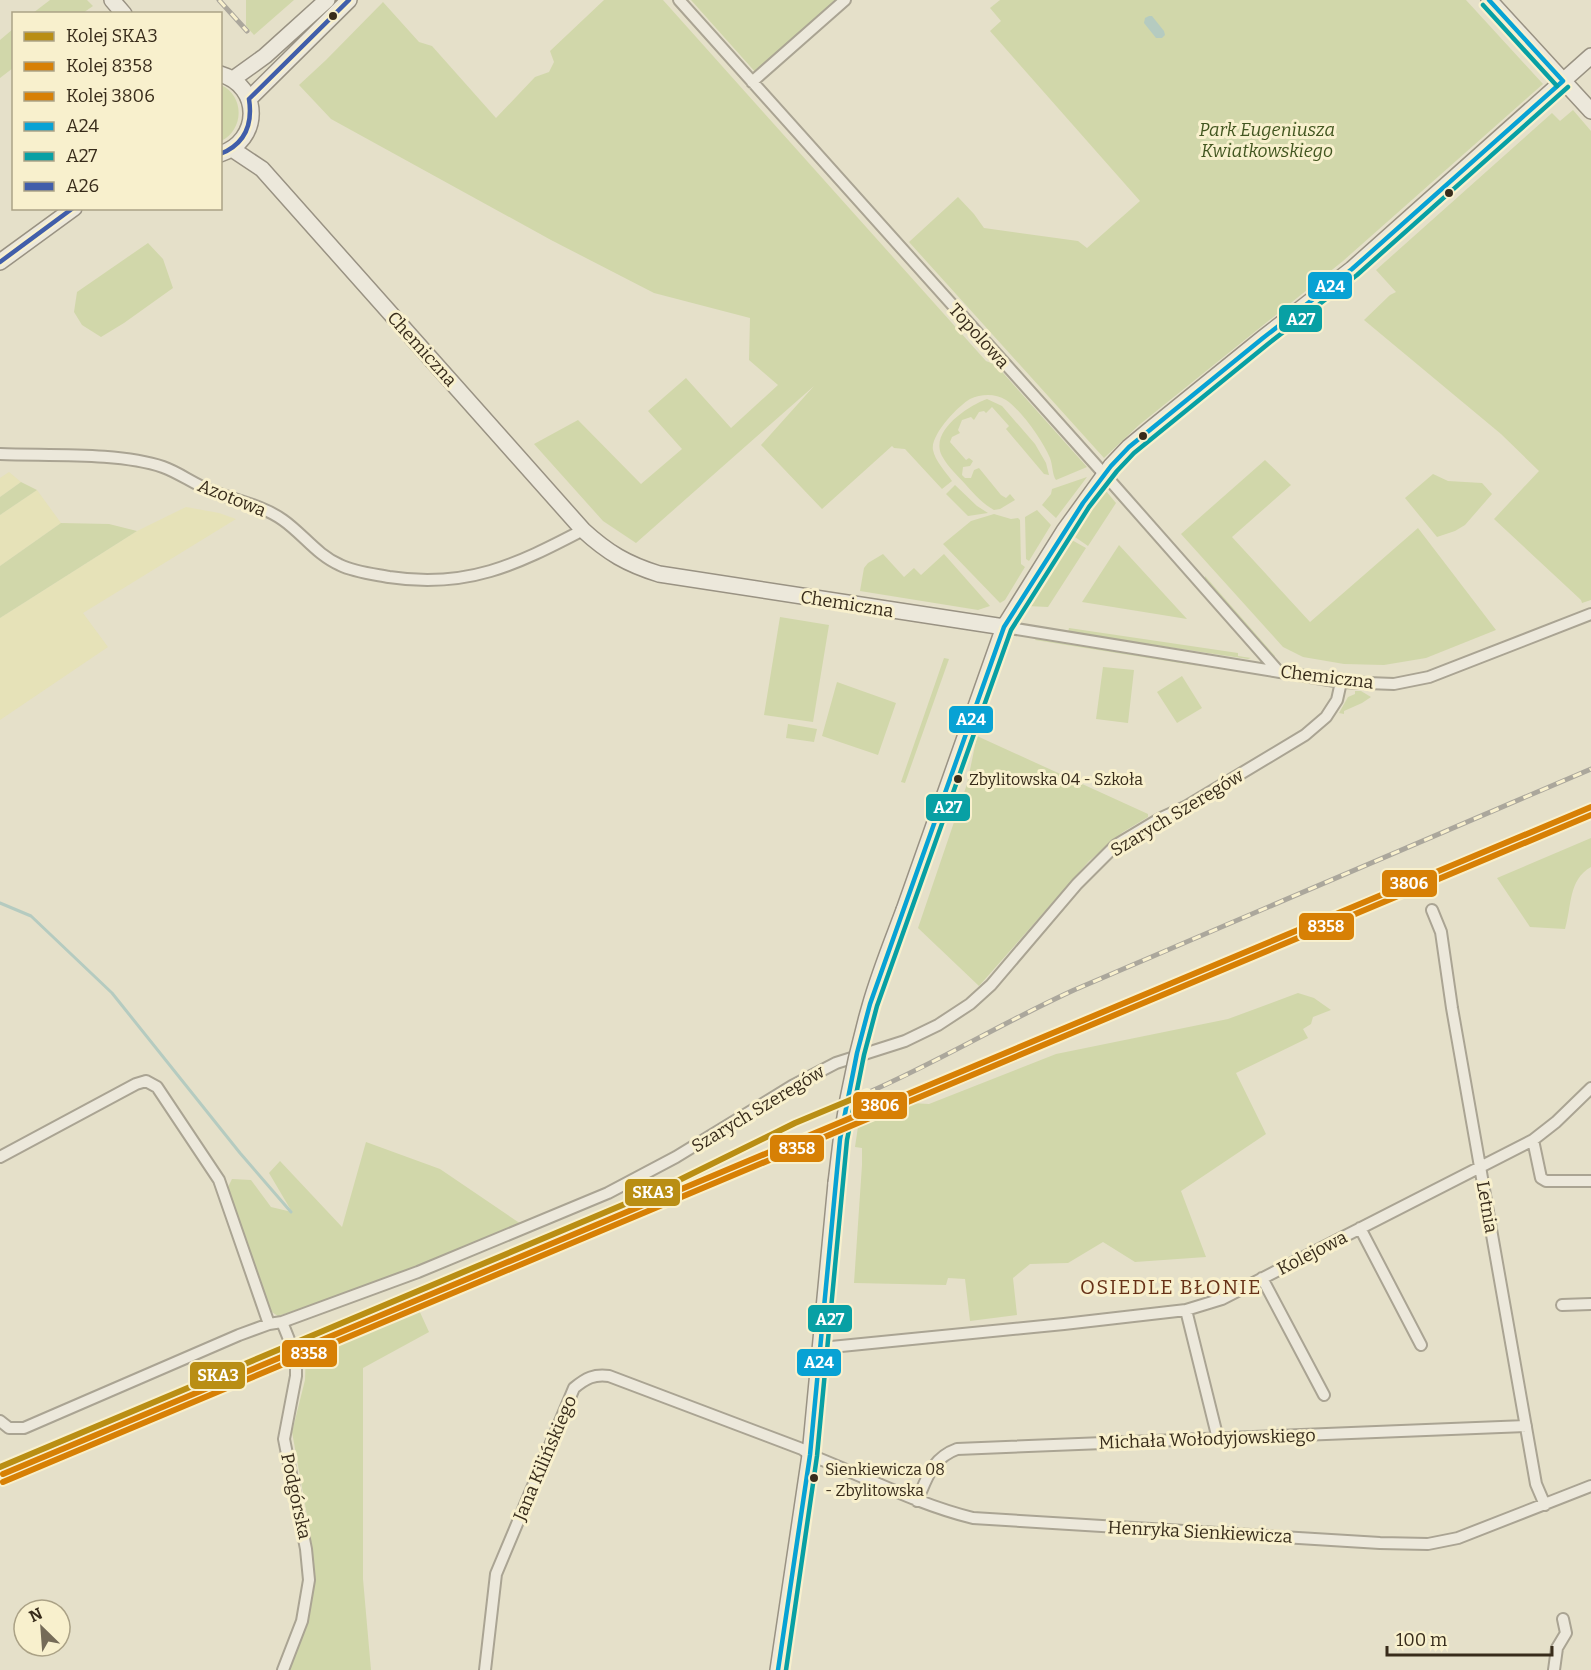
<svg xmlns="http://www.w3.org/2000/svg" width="1591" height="1670" font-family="Bitter,serif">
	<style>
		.farmland { fill: #e6e2b8 }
		.green { fill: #d1d7aa }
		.water { fill: #b5cbc0 }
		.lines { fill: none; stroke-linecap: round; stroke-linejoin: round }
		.stream { stroke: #b5cbc0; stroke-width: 3 }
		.street-casing { stroke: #aaa493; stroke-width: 14 }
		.secondary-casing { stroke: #999283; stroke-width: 18 }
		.street { stroke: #ece8db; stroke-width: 10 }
		.secondary { stroke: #ece8db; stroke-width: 15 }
		.rail-casing { stroke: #aba79c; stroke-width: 5 }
		.rail { stroke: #f8f0cd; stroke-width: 3; stroke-dasharray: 9; stroke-linecap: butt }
		.secondary-bridge-casing { stroke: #999283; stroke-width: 18; stroke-linecap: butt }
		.secondary-bridge { stroke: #ece8db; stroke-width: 15 }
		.bus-1-casing { stroke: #f8f0cd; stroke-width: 9 }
		.bus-2-casing { stroke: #f8f0cd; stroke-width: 9 }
		.bus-3-casing { stroke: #f8f0cd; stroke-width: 9 }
		.bus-1 { stroke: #08a2d4; stroke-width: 4.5 }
		.bus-2 { stroke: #08a0a4; stroke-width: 4.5 }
		.bus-3 { stroke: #415eaa; stroke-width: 4.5 }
		.rail-1-casing { stroke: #f8f0cd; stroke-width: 10 }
		.rail-2-casing { stroke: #f8f0cd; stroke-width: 10 }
		.rail-3-casing { stroke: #f8f0cd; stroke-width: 10 }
		.rail-1 { stroke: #b98e14; stroke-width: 6 }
		.rail-2 { stroke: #d78005; stroke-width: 6 }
		.rail-3 { stroke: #d78005; stroke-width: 6 }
		.bus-dot { fill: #382c1b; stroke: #f8f0cd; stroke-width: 2 }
		.labels { text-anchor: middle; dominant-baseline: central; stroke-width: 6; stroke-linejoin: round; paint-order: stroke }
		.bus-label { font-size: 16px; fill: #382c1b; stroke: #f8f0cd; text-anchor: start }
		.park-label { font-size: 18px; font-style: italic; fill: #425620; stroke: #f8f0cd }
		.street-label { font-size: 18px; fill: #382c1b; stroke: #f8f0cd }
		.neighbourhood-label { font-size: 20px; letter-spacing: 1.5px; fill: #673117; stroke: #f8f0cd }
		.line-badge { stroke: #f8f0cd; stroke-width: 2 }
		.badge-label { font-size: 16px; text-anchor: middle; font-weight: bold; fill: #fff }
	</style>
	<rect width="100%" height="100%" fill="#e5e0c9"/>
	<path class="farmland" d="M9,472L21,482L0,497V478Z
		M37,490L61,523L0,566V515Z
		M186,507L219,513L236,519L83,613L108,647L0,720V618L137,531Z"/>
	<path class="green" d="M50,0H87L93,6L83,13H33Z
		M246,0H294L254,35L246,26Z
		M604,0H663L986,361L996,365L1087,467L1056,480C1052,474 1053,466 1050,458C1043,441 1021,410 1006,400C995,393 981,394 970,399C958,406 930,435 933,450C935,461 946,472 952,481L942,489L905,449L894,448L892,446L822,509L761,445L814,386L636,543L603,521L534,444L578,420L641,484L682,449L648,411L686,378L731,428L778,385L749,360L750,318L654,293L551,240L331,119L299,85L326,60L383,2L419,42L432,46L496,118L535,77L549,72L554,62L550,51Z
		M691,0H840L757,74Z
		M1000,0H1466L1543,84L1343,261L1139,425L1104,458L909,242L958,197L974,214L984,228L1078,241L1087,248L1140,201L990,31L1001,21L990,8Z
		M13,29V68L0,78V40Z
		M221,85C245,96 244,130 221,141Z
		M1573,110L1591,131V600L1582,603L1581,600L1494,519L1539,471L1501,434L1364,320L1390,295L1396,292L1376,270L1552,113L1560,121Z
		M148,243L163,259L173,288L124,323L101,337L82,325L74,312L77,292Z
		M987,399L1002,406L1035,444L1046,463L1049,475L1044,474L1006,429L1009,426L992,407L986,413L984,411L979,412L974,420L971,417L962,420L958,430L960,433L952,437L950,442L966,460L969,458L973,461L970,466L963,467L962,475L965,478H971L974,470L979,468L1001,495L1006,498L1010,494L1015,500L1000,509L994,510C983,504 975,495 966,485C958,476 948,467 942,456C929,431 968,406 987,399Z
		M1265,460L1291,485L1232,537L1310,622L1418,528L1496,630L1426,658L1384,665L1344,664L1303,657L1283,647L1181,534Z
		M1433,474L1448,481L1482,483L1492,494L1465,525L1455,531L1437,537L1405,498Z
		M1087,477L1056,518L1042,505L1051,494L1052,489Z
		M21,482L37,490L0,515V497Z
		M955,485L977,506L988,513L968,516L946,494Z
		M1106,491L1116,503L1088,546L1072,535L1090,508Z
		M1037,510L1051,525L1029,561L1026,559L1025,517Z
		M994,514L1011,519L1018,518L1020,520L1021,564L1025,567L1005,600L1000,603L943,544L971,521Z
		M61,523L109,524L137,531L0,618V566Z
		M1070,539L1086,548L1048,607L1027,606Z
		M1119,545L1187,619L1082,602Z
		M883,554L904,577L914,568L921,575L944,554L990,606L978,610L860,591L864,568L868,563Z
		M1205,576L1275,656L1274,659L1205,582Z
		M780,617L829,625L813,722L764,715Z
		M1069,628L1238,653V656L1251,658L1248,659L1068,632Z
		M1036,638L1126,651L1205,667L1035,640Z
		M944,658L949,659L905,783L901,782Z
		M1103,667L1134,670L1128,723L1096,719Z
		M1182,676L1202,708L1177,723L1157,692Z
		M837,682L896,703L878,755L822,736Z
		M1355,691H1361L1371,697L1362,703L1344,711V714L1339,713L1348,697L1355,694Z
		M788,724L817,729L814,742L786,738Z
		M977,736L1148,814V817L1123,832L1089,861L979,986L918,928L967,784Z
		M1591,838V867C1568,880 1572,906 1565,929L1530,927L1497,878Z
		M1298,993L1314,998L1331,1010L1313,1017L1311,1024L1303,1029L1308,1038L1236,1073L1266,1134L1181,1191L1206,1257L1135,1262L1103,1242L1068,1263L1030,1264L1013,1278L1017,1315L970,1321L965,1279L948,1278L946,1285L854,1283L862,1165V1148L855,1147L859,1120L884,1116L912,1103L929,1104L1056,1054L1228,1019Z
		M366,1142L440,1169L524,1226L407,1273L278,1316L267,1309L226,1191L232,1179L251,1180L271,1207L292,1212L269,1173L280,1161L342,1227Z
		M419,1310L429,1332L363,1368V1579L371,1670H288L303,1632L314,1588L315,1574L308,1521L292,1432L305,1380L306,1352L362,1334Z"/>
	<path class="water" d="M1149,16H1152L1164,31L1165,35L1162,38H1156L1144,23L1145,18Z"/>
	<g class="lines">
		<path class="stream" d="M0,903L31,916L112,993L240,1153L291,1212"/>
		<g class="street-casing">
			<path id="street" d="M679,0L1113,484L1279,672
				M752,82L845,0
				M0,454C48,456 119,452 163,467C180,473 195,485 212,491C236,501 262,505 283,520C303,534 317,555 340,565C354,572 373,574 389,577C467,589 516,565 583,530
				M1004,627L1341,682L1394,684L1429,677L1591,614
				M1432,910L1441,932L1452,1008L1536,1484L1545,1505
				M1533,1140L1541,1178L1546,1181H1591
				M0,1157L136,1084L146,1081L157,1087L219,1180L269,1324
				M1360,1228L1421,1345
				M1262,1278L1324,1395
				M1562,1305L1591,1304
				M1186,1310L1218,1439
				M282,1322L296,1357V1376L284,1439L306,1549L309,1580L302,1621L283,1670
				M821,1348L1064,1324L1186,1310L1222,1299L1533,1140L1556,1122L1591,1088
				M0,1421L9,1428H24L239,1335L269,1324L282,1322L418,1272L608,1193L676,1157L792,1086L836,1063L905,1041L938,1025L970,1004L991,985L1077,884L1116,845L1161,818L1187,806L1305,735L1326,717L1337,700L1341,682
				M917,1501C927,1478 932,1458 957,1449L1526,1426
				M485,1670L496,1574L574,1388C586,1378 594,1374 609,1376L802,1449L810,1455C864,1476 916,1504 973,1518L1380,1543L1428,1544L1458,1538L1591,1486
				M1554,1670L1557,1648L1566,1633L1563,1619"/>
		</g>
		<g class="secondary-casing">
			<path id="secondary" d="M112,0L124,14
				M1489,0L1591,111
				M220,74C262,86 261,141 220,154
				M233,79L265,56L327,0
				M249,99L349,0
				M232,149L262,169L583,530C608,553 627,564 659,574L1004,627
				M0,262L74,208
				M904,910L1004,627L1064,531L1111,466L1129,447L1152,428L1263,338L1352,269L1591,56
				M778,1670L810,1455L836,1183"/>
		</g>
		<use href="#street" class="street"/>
		<use href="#secondary" class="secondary"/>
		<g class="rail-casing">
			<path id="rail" d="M219,0L247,31
				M867,1093C938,1062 1004,1022 1074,990L1591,769"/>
		</g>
		<use href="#rail" class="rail"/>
		<g class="secondary-bridge-casing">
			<path id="secondary-bridge" d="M836,1183C842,1123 853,1065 870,1006C879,974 892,942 904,910"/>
		</g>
		<use href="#secondary-bridge" class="secondary-bridge"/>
		<g class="bus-1-casing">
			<path id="bus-1" d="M1489,0L1563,81
				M778,1670L810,1455L840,1139L857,1053L870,1004L1004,627L1083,503L1111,466L1129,447L1263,338L1352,269L1563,81"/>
		</g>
		<g class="bus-2-casing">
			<path id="bus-2" d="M1483,5L1557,86
				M786,1670L817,1456L847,1140L864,1055L877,1006L1011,630L1089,507L1117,471L1134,453L1268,344L1357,275L1568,87"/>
		</g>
		<g class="bus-3-casing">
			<path id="bus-3" d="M249,99L349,0
				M220,154C245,144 253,125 249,99
				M0,262L73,208"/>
		</g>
		<use href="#bus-1" class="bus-1"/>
		<use href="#bus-2" class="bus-2"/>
		<use href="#bus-3" class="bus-3"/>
		<g class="rail-1-casing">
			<path id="rail-1" d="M0,1467L663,1188L795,1123L867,1093"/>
		</g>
		<g class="rail-2-casing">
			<path id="rail-2" d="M3,1482L1591,815"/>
		</g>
		<g class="rail-3-casing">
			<path id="rail-3" d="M3,1474L1591,807"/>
		</g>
		<use href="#rail-1" class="rail-1"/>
		<use href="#rail-2" class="rail-2"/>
		<use href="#rail-3" class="rail-3"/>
	</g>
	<g class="bus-dot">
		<circle cx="333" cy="16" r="5"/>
		<circle cx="1449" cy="193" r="5"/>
		<circle cx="1143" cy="436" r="5"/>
		<circle cx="958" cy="779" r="5"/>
		<circle cx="814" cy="1478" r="5"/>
	</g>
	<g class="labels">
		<g class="bus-label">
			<text x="969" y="779">Zbylitowska 04 - Szkoła</text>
			<text x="825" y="1469">Sienkiewicza 08<tspan x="825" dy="21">- Zbylitowska</tspan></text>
		</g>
		<g class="park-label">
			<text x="1267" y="130">Park Eugeniusza<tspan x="1267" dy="21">Kwiatkowskiego</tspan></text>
		</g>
		<g class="street-label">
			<text transform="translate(979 336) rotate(48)">Topolowa</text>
			<text transform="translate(422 349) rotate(48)">Chemiczna</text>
			<text transform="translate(232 498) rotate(22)">Azotowa</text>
			<text transform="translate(847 604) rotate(9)">Chemiczna</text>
			<text transform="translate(1327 677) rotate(7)">Chemiczna</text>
			<text transform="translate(1177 813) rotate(-31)">Szarych Szeregów</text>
			<text transform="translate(758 1109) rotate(-31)">Szarych Szeregów</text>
			<text transform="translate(1487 1207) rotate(80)">Letnia</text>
			<text transform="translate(1312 1253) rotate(-27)">Kolejowa</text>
			<text transform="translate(1207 1439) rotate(-2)">Michała Wołodyjowskiego</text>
			<text transform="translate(545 1458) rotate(-67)">Jana Kilińskiego</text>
			<text transform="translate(296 1496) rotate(78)">Podgórska</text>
			<text transform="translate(1200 1532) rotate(3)">Henryka Sienkiewicza</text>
		</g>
		<g class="neighbourhood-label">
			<text x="1171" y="1287">OSIEDLE BŁONIE</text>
		</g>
	</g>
	<g class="line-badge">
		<rect x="1307" y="271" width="46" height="29" rx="6" fill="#08a2d4"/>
		<rect x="1278" y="304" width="45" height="29" rx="6" fill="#08a0a4"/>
		<rect x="948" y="705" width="46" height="29" rx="6" fill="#08a2d4"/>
		<rect x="925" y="793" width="46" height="29" rx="6" fill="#08a0a4"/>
		<rect x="1381" y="869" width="57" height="29" rx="6" fill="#d78005"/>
		<rect x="1298" y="912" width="57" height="29" rx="6" fill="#d78005"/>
		<rect x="852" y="1091" width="56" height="29" rx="6" fill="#d78005"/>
		<rect x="769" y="1134" width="56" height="29" rx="6" fill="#d78005"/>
		<rect x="624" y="1178" width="57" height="29" rx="6" fill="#b98e14"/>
		<rect x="807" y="1304" width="46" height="29" rx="6" fill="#08a0a4"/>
		<rect x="281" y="1339" width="57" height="29" rx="6" fill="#d78005"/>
		<rect x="796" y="1348" width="46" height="29" rx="6" fill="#08a2d4"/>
		<rect x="189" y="1361" width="57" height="29" rx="6" fill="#b98e14"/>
	</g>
	<g class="badge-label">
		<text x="1330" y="292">A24</text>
		<text x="1301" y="325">A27</text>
		<text x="971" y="725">A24</text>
		<text x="948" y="813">A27</text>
		<text x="1409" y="889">3806</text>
		<text x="1326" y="932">8358</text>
		<text x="880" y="1111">3806</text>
		<text x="797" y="1154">8358</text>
		<text x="653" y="1198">SKA3</text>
		<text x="830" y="1325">A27</text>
		<text x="309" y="1359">8358</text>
		<text x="819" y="1368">A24</text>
		<text x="218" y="1381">SKA3</text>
	</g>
	<rect x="12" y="12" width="210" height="198" fill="#f8f0cd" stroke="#aba286" stroke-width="1.5"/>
	<rect x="24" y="32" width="30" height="9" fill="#b98e14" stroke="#aba286" stroke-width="1.5"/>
	<text x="66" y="42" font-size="18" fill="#382c1b">Kolej SKA3</text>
	<rect x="24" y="62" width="30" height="9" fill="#d78005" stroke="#aba286" stroke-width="1.5"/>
	<text x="66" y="72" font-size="18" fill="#382c1b">Kolej 8358</text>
	<rect x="24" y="92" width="30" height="9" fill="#d78005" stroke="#aba286" stroke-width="1.5"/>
	<text x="66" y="102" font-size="18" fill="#382c1b">Kolej 3806</text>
	<rect x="24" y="122" width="30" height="9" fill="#08a2d4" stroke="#aba286" stroke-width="1.5"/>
	<text x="66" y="132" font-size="18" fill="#382c1b">A24</text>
	<rect x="24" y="152" width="30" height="9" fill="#08a0a4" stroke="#aba286" stroke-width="1.5"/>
	<text x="66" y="162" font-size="18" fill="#382c1b">A27</text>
	<rect x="24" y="182" width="30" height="9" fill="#415eaa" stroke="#aba286" stroke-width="1.5"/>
	<text x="66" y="192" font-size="18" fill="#382c1b">A26</text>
	<g transform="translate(42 1628) rotate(335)"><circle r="28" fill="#f8f0cd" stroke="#aba286" stroke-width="1.5"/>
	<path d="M0-4.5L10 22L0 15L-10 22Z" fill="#756b58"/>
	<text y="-9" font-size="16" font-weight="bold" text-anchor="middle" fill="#382c1b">N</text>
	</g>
	<path d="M1387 1646v9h165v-9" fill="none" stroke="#382c1b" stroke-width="3"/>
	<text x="1396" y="1646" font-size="18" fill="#382c1b" stroke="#f8f0cd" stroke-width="4.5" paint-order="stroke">100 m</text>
</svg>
